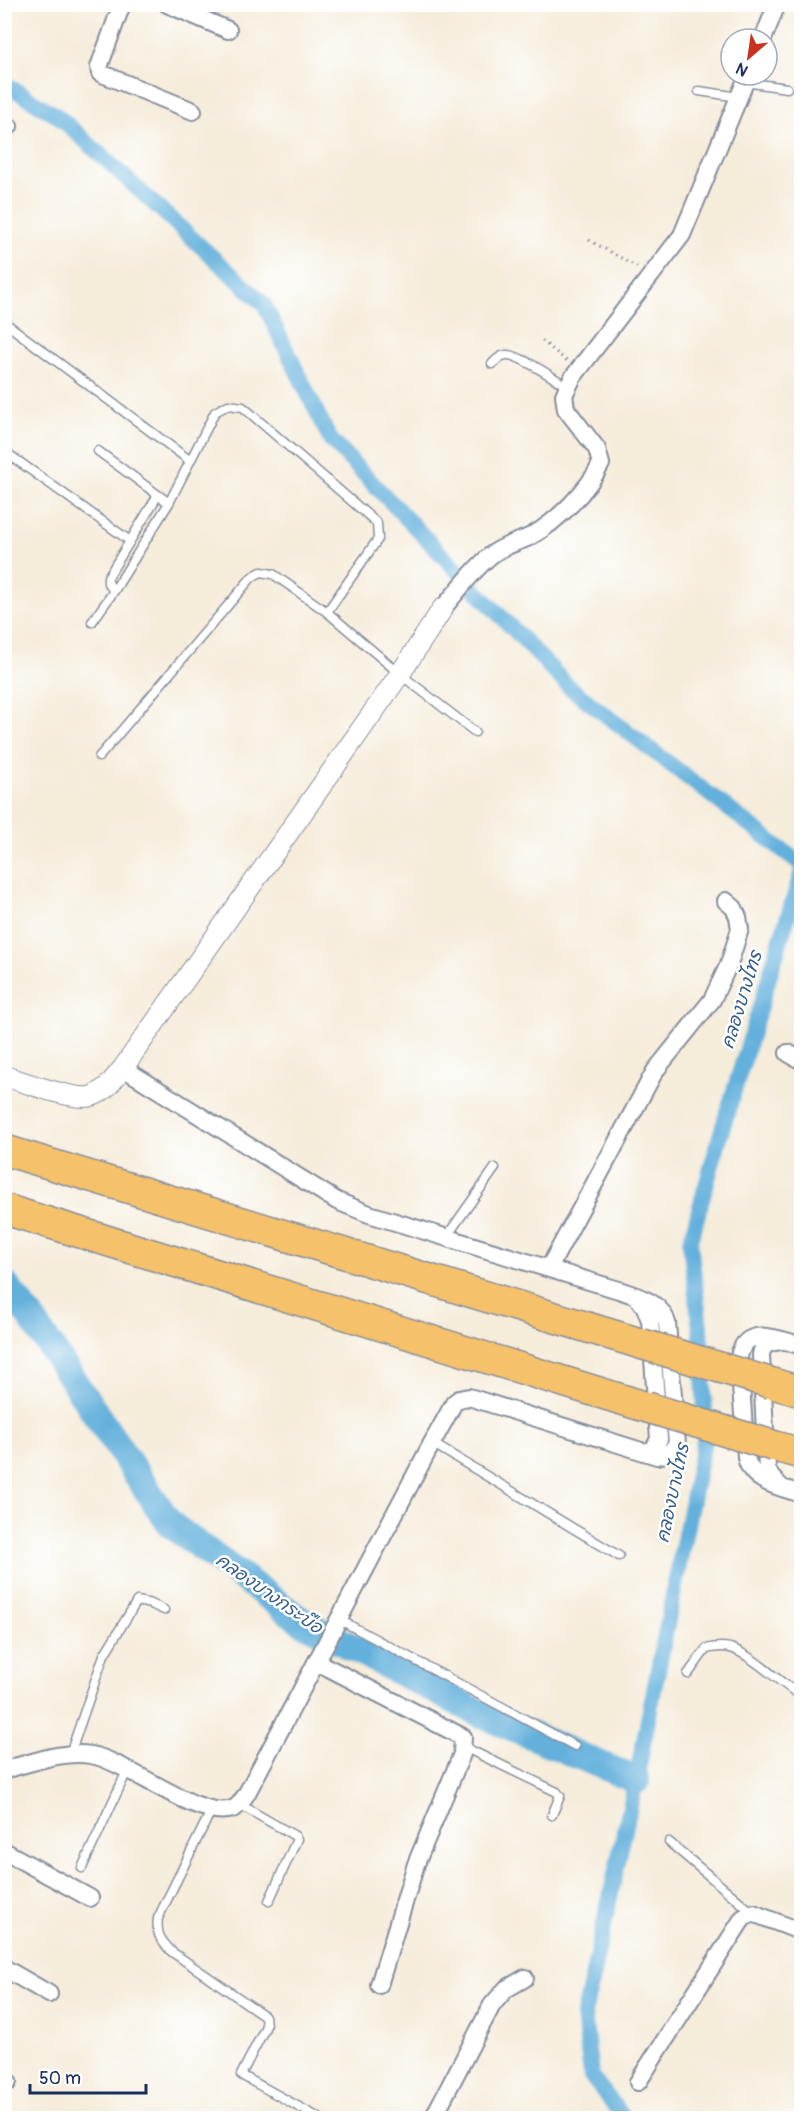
<svg xmlns="http://www.w3.org/2000/svg" width="806" height="2123" font-family="Pangolin,'Playpen Sans Thai',sans-serif">
	<style>
		.lines { fill: none; stroke-linecap: round; stroke-linejoin: round }
		.canal { stroke: #63b0dc; stroke-width: 16 }
		.river { stroke: #63b0dc; stroke-width: 28 }
		.service-casing { stroke: #888e9c; stroke-width: 11 }
		.minor-casing { stroke: #888e9c; stroke-width: 20 }
		.tertiary-casing { stroke: #888e9c; stroke-width: 22 }
		.motorway-casing { stroke: #888e9c; stroke-width: 33 }
		.path { stroke: #888e9c; stroke-width: 3; stroke-dasharray: 1.5 4.5; stroke-linecap: butt }
		.service { stroke: #fff; stroke-width: 8 }
		.minor { stroke: #fff; stroke-width: 16 }
		.tertiary { stroke: #fff; stroke-width: 20 }
		.motorway { stroke: #f5c16b; stroke-width: 30 }
		.motorway-bridge-casing { stroke: #888e9c; stroke-width: 33; stroke-linecap: butt }
		.motorway-bridge { stroke: #f5c16b; stroke-width: 30 }
		.labels { text-anchor: middle; dominant-baseline: central; stroke-width: 5; stroke-linejoin: round; paint-order: stroke }
		.water-label { font-size: 18px; font-style: italic; fill: #345c8a; stroke: #fff }
	</style>
	<rect width="100%" height="100%" fill="#fff"/>
	<filter id="ink" filterUnits="userSpaceOnUse"><feTurbulence type="fractalNoise" baseFrequency=".0167" numOctaves="2"/><feDisplacementMap in="SourceGraphic" scale="12" xChannelSelector="R" yChannelSelector="G"/><feConvolveMatrix kernelMatrix="1 2 1 2 8 2 1 2 1" color-interpolation-filters="sRGB"/></filter>
	<filter id="wash" filterUnits="userSpaceOnUse"><feTurbulence type="fractalNoise" baseFrequency=".008" numOctaves="4" result="noise"/><feDisplacementMap in="SourceGraphic" scale="24" xChannelSelector="R" yChannelSelector="G"/><feGaussianBlur stdDeviation="1.35" result="paint"/><feColorMatrix in="noise" values="0 0 0 0 0 0 0 0 0 0 0 0 0 0 0 0 0 1.4 0 .05"/><feComposite in="paint" operator="in"/></filter>
	<g filter="url(#wash)">
		<rect width="100%" height="100%" fill="#f5ecda"/>
		<g class="lines">
			<path class="canal" d="M4,83L59,117L264,304L330,439L569,687L802,865
				M624,2118L591,2076L584,2014L636,1780L706,1430L701,1337L690,1242L720,1136L802,871"/>
			<path class="river" d="M4,1284L29,1315L170,1524L303,1622L481,1714L636,1780"/>
		</g>
	</g>
	<g filter="url(#ink)">
		<g class="lines">
			<g class="service-casing">
				<path id="service" d="M745,82L787,88
					M699,91L739,97
					M4,322L189,460
					M492,364C496,360 502,354 508,355C522,356 555,379 568,387
					M4,451L130,541
					M98,451L169,503
					M114,591L108,583V577L158,495
					M92,622L114,591L169,503L215,412L228,405L243,407L377,523L378,539L327,612
					M99,757L252,577L261,572L273,574L327,612L400,674L475,732
					M447,1236L495,1168
					M432,1443L619,1556
					M340,1620L575,1746
					M688,1674L706,1649C714,1647 722,1646 730,1648C753,1655 779,1683 802,1696
					M464,1747L557,1792L560,1796L552,1815
					M70,1754L104,1655L137,1601L151,1604L164,1610
					M239,1804L295,1836L297,1839L269,1901
					M212,1809L158,1918C156,1934 160,1940 172,1952L265,2016L266,2026L241,2075L319,2118
					M669,1842L753,1913
					M82,1868L127,1771"/>
			</g>
			<g class="minor-casing">
				<path id="minor" d="M122,4L99,67L100,73L193,111
					M167,4L228,30
					M763,39L777,4
					M4,123L9,126
					M443,608C458,591 472,571 490,556C501,546 517,543 531,536C557,522 588,490 601,464L597,449L566,409L564,395L573,377L682,235L748,75
					M788,1053L802,1061
					M549,1268L655,1071L712,1000L729,964L740,929L738,917L734,908L726,901
					M637,1298L644,1305L650,1320L659,1439L653,1450L643,1452
					M802,1346C779,1339 745,1324 739,1357L746,1457C751,1483 780,1487 802,1494
					M781,1487L771,1477L767,1469L761,1355C762,1343 772,1342 782,1341
					M317,1662L463,1737L462,1754L416,1864L379,1985
					M4,1770C32,1763 62,1750 91,1755C127,1761 199,1821 232,1809C239,1807 243,1799 247,1793L432,1443L454,1403L459,1399L469,1397L657,1456L669,1453L677,1444L667,1323C662,1303 640,1297 622,1291L369,1214L337,1201L123,1068
					M4,1851L90,1898
					M4,1968L49,1994
					M4,2080L8,2082
					M638,2082L743,1918L753,1913L802,1932
					M433,2118L492,2005L506,1989L525,1978"/>
			</g>
			<g class="tertiary-casing">
				<path id="tertiary" d="M4,1076C22,1081 76,1102 92,1096C106,1091 114,1079 123,1068L400,674L443,608"/>
			</g>
			<g class="motorway-casing">
				<path id="motorway" d="M4,1150L642,1344
					M4,1209L646,1407
					M771,1383L802,1392
					M774,1446L802,1454"/>
			</g>
			<path class="path" d="M589,240L637,267
				M542,341L567,361"/>
			<use href="#service" class="service"/>
			<use href="#minor" class="minor"/>
			<use href="#tertiary" class="tertiary"/>
			<use href="#motorway" class="motorway"/>
			<g class="motorway-bridge-casing">
				<path id="motorway-bridge" d="M642,1344L771,1383
					M646,1407L774,1446"/>
			</g>
			<use href="#motorway-bridge" class="motorway-bridge"/>
		</g>
	</g>
	<g class="labels">
		<g class="water-label">
			<text transform="translate(742 1000) rotate(-73)">คลองบางไทร</text>
			<text transform="translate(673 1493) rotate(-78)">คลองบางไทร</text>
			<text transform="translate(269 1594) rotate(35)">คลองบางกระบือ</text>
		</g>
	</g>
	<rect width="806" height="2123" fill="none" stroke="#fff" stroke-width="24"/>
	<g transform="translate(749 57) rotate(209)"><circle r="28" fill="#ffffff" stroke="#a4acbf" stroke-width="1.5"/>
	<path d="M0-4.5L10 22L0 15L-10 22Z" fill="#c8321e"/>
	<text y="-9" font-size="16" font-weight="bold" text-anchor="middle" fill="#1b2f5e">N</text>
	</g>
	<path d="M30 2084v9h116v-9" fill="none" stroke="#1b2f5e" stroke-width="3"/>
	<text x="39" y="2084" font-size="18" fill="#1b2f5e" stroke="#ffffff" stroke-width="4.5" paint-order="stroke">50 m</text>
</svg>
